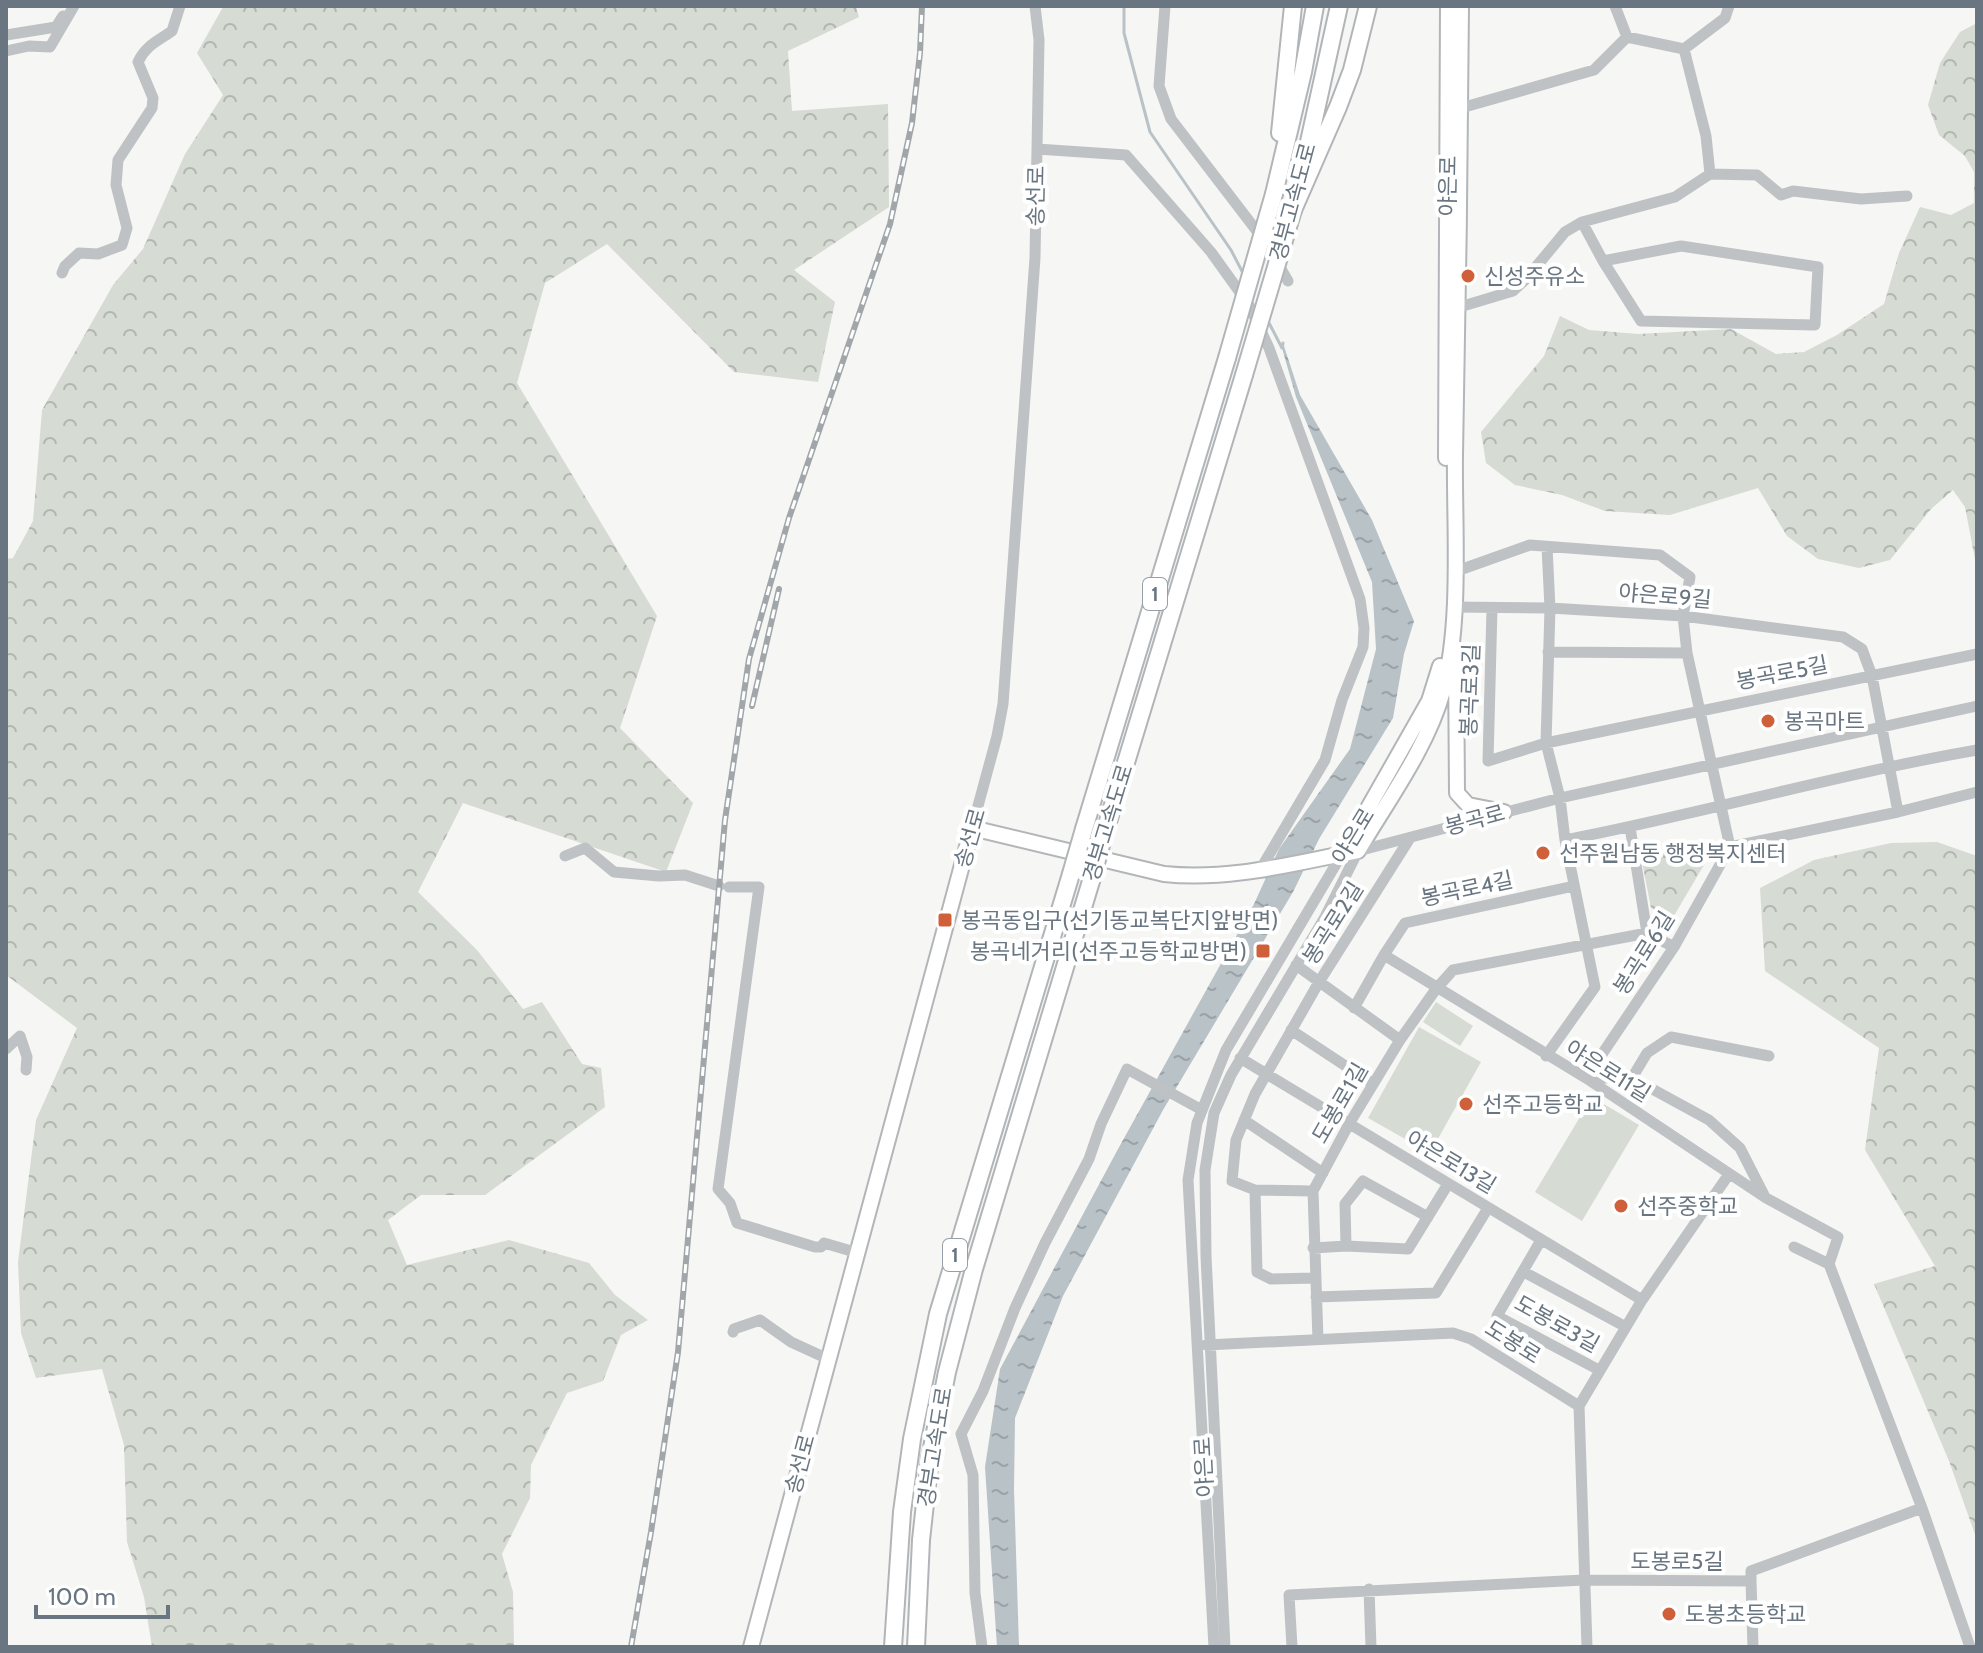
<svg xmlns="http://www.w3.org/2000/svg" width="1983" height="1653" font-family="Cabin,'Noto Sans KR',sans-serif">
	<style>
		.forest { fill: url(#forest-crowns) }
		.pitch { fill: #d6dbd3 }
		.water { fill: url(#water-ripples) }
		.lines { fill: none; stroke-linecap: round; stroke-linejoin: round }
		.stream { stroke: #b9c2c7; stroke-width: 3 }
		.major-casing { stroke: #b2b6b9; stroke-width: 18 }
		.highway-casing { stroke: #b2b5b8; stroke-width: 20 }
		.minor { stroke: #bec2c5; stroke-width: 11 }
		.major { stroke: #fff; stroke-width: 14 }
		.highway { stroke: #fff; stroke-width: 16 }
		.rail-casing { stroke: #a0a6aa; stroke-width: 6 }
		.rail { stroke: #fff; stroke-width: 3; stroke-dasharray: 9; stroke-linecap: butt }
		.highway-bridge-casing { stroke: #b2b5b8; stroke-width: 20; stroke-linecap: butt }
		.highway-bridge { stroke: #fff; stroke-width: 16 }
		.poi-dot { fill: #d0603a; stroke: #fff; stroke-width: 3 }
		.labels { text-anchor: middle; dominant-baseline: central; stroke-width: 8; stroke-linejoin: round; paint-order: stroke }
		.shield { fill: #fff; stroke: #969fa7; stroke-width: 2 }
		.shield-label { font-size: 20px; font-weight: bold; fill: #697681 }
		.street-label { font-size: 22px; fill: #697681; stroke: #fff }
		.poi-label { font-size: 22px; fill: #697681; stroke: #fff; text-anchor: start }
	</style>
	<defs>
		<pattern id="forest-crowns" width="20" height="18" patternUnits="userSpaceOnUse" patternTransform="scale(2)"><rect width="20" height="18" fill="#d6dbd3"/><path d="M2 6a3 3 0 1 1 6 0M12 15a3 3 0 1 1 6 0" fill="none" stroke="#b2b6b1"/></pattern>
		<pattern id="water-ripples" width="26" height="14" patternUnits="userSpaceOnUse" patternTransform="scale(2)"><rect width="26" height="14" fill="#b9c2c7"/><path d="M2 4q2-2 4 0t4 0M15 11q2-2 4 0t4 0" fill="none" stroke="#9aa2a7"/></pattern>
	</defs>
	<rect width="100%" height="100%" fill="#f6f6f4"/>
	<path class="forest" d="M856,6L859,17L788,51L792,111L888,104L889,207L794,270L835,302L818,382L734,372L607,244L545,283L517,383L657,616L620,728L693,803L666,872L463,803L418,892L477,950L523,1009L542,1002L582,1064L601,1068L605,1107L485,1195H421L388,1220L407,1265L509,1240L589,1263L615,1295L648,1320L621,1335L603,1381L567,1393L531,1465L530,1498L502,1554L513,1592L514,1647H152L144,1597L127,1542L124,1445L102,1369L36,1378L21,1333L18,1262L36,1120L77,1028L6,975V559L13,558L33,521L42,410L113,285L143,249L185,154L223,95L197,53L223,7Z
		M1977,23V570L1965,507L1953,490L1931,509L1890,560L1859,568L1818,559L1787,536L1758,488L1670,515L1605,511L1562,495L1515,485L1486,463L1481,432L1544,356L1560,316L1589,330L1638,334L1731,329L1776,354L1804,352L1837,335L1884,304L1899,253L1920,207L1951,215L1974,203V172L1965,156L1939,135L1928,105L1940,63L1960,32Z
		M1937,842L1977,856V1540L1949,1461L1874,1284L1935,1266L1865,1150L1879,1048L1765,971L1760,888L1814,860L1891,843Z
		M1717,843L1672,919L1651,908L1641,857Z"/>
	<path class="pitch" d="M1436,1002L1473,1026L1460,1046L1423,1022Z
		M1419,1027L1481,1062L1430,1153L1368,1118Z
		M1592,1097L1639,1125L1582,1221L1535,1192Z"/>
	<path class="water" d="M1283,343L1300,395L1372,520L1414,621L1404,654L1393,718L1319,839L1293,892L1163,1110L1063,1296L1015,1418L1014,1489L1019,1647H997L985,1467L1000,1369L1118,1149L1254,904L1279,849L1350,749L1376,649L1372,582L1296,397L1282,348Z"/>
	<g class="lines">
		<path class="stream" d="M1124,6V33L1150,132L1231,250L1244,275
			M1268,321L1282,348L1283,343"/>
		<g class="major-casing">
			<path id="major" d="M1446,458L1448,6
				M1456,659L1457,793L1468,805L1504,812
				M1342,854L1429,701L1440,666
				M751,1647L972,828L1164,874C1231,881 1293,863 1358,851C1388,800 1427,748 1443,691C1462,623 1454,526 1455,455C1458,305 1460,156 1461,6"/>
		</g>
		<g class="highway-casing">
			<path id="highway" d="M1280,133L1293,6
				M1303,169L1339,6
				M1274,194L1303,72L1315,6
				M1293,210L1338,107L1352,70L1368,6
				M1084,829L1227,358
				M1103,838L1244,375
				M893,1647L902,1512L912,1439L938,1314L1071,874
				M916,1647L921,1540L930,1458L947,1372L974,1269L1091,881"/>
		</g>
		<path class="minor" d="M1165,6L1159,86L1171,119L1266,243L1288,281
			M1615,6L1627,37
			M6,35L56,27L63,16
			M6,51L29,46L50,47L74,6
			M1461,108L1594,70L1627,37L1684,49
			M1037,149L1126,155L1211,252L1249,305L1269,348L1360,599L1364,628L1363,647L1342,700L1325,760L1260,870
			M1710,174L1757,175L1781,195L1793,191L1861,199L1907,196
			M1582,222L1603,261L1681,246L1818,267L1815,325L1641,321L1603,261
			M62,273L65,266L79,253L98,254L122,245L127,228L116,185L118,160L152,108L153,98L138,62C145,46 158,41 172,31L180,6
			M1453,309L1513,291L1525,280L1565,232L1582,222L1675,197L1710,174L1706,136L1684,49L1725,18L1729,6
			M1454,572L1530,545L1660,555L1690,577L1683,616L1687,653L1730,847L1674,947L1586,1078
			M1453,607L1550,608L1683,616L1843,637L1862,649L1872,676L1898,812
			M1492,608L1488,761L1546,743L1977,654
			M1548,652L1687,653
			M1630,827L1647,933
			M972,828L997,736L1003,704L1035,258L1039,40L1035,6
			M1565,840C1703,813 1839,774 1977,750
			M1730,847L1898,812L1977,792
			M565,856L585,848L614,872L659,876L685,875L719,886
			M729,887H759L718,1189L730,1203L737,1223L815,1247H821L824,1243L858,1253
			M1384,955L1405,923L1574,886
			M1296,965L1400,1040
			M1354,1008L1384,955L1586,1078L1766,1198L1838,1237L1829,1264
			M1291,1030L1373,1084
			M6,1049L20,1036L27,1057L26,1070
			M1546,1056L1595,987L1565,840L1560,798L1546,743L1550,608L1547,547
			M1240,1058L1642,1300
			M1587,1078H1632L1709,1120L1740,1148L1764,1195
			M1632,1078L1647,1053L1671,1037L1769,1056
			M1244,1120L1323,1173
			M1255,1190L1257,1272L1271,1279L1315,1278
			M1313,1191L1255,1190L1232,1181L1236,1140L1255,1094L1319,982L1410,838
			M1541,1240L1497,1316L1599,1370
			M1346,1246L1345,1204L1363,1181L1428,1217
			M1794,1247L1829,1264L1922,1508L1970,1647
			M1313,1248L1346,1246L1408,1249L1448,1184
			M1524,1272L1626,1327
			M1316,1297L1436,1293L1488,1208
			M733,1332L734,1329L760,1320L791,1342L828,1359
			M1318,1340L1313,1191L1349,1124L1400,1040L1436,989L1453,970L1647,933L1674,947
			M1206,1345L1453,1333L1471,1339L1579,1406L1587,1647
			M1579,1406L1642,1300L1729,1174
			M1751,1581V1571L1922,1508
			M1369,1589L1371,1647
			M982,1647L975,1593L973,1475L961,1434L983,1391L1015,1308L1045,1243L1089,1159L1101,1124L1127,1069L1202,1110
			M1214,1647L1188,1180L1197,1123L1226,1050L1342,854
			M1225,1647L1206,1256L1205,1170L1214,1113L1231,1075L1325,917L1358,851L1560,798L1977,706
			M1292,1647L1289,1595L1584,1580L1751,1581L1753,1647"/>
		<use href="#major" class="major"/>
		<use href="#highway" class="highway"/>
		<g class="rail-casing">
			<path id="rail" d="M752,706L779,589
				M631,1647L651,1532L678,1352L725,820L749,659L789,518L890,224L912,123L920,53L922,6"/>
		</g>
		<use href="#rail" class="rail"/>
		<g class="highway-bridge-casing">
			<path id="highway-bridge" d="M1227,358L1274,194
				M1244,375L1293,210
				M1071,874L1084,829
				M1091,881L1103,838"/>
		</g>
		<use href="#highway-bridge" class="highway-bridge"/>
	</g>
	<g class="poi-dot">
		<circle cx="1468" cy="276" r="8"/>
		<circle cx="1768" cy="721" r="8"/>
		<circle cx="1543" cy="853" r="8"/>
		<rect x="937" y="912" width="16" height="16" rx="4"/>
		<rect x="1255" y="943" width="16" height="16" rx="4"/>
		<circle cx="1466" cy="1104" r="8"/>
		<circle cx="1621" cy="1206" r="8"/>
		<circle cx="1669" cy="1614" r="8"/>
	</g>
	<g class="labels">
		<g class="shield">
			<rect x="1143" y="578" width="24" height="32" rx="6"/>
			<rect x="943" y="1239" width="24" height="32" rx="6"/>
		</g>
		<g class="shield-label">
			<text x="1155" y="594">1</text>
			<text x="955" y="1255">1</text>
		</g>
		<g class="street-label">
			<text transform="translate(1448 186) rotate(-89)">야은로</text>
			<text transform="translate(1036 196) rotate(-89)">송선로</text>
			<text transform="translate(1293 202) rotate(-75)">경부고속도로</text>
			<text transform="translate(1665 596) rotate(5)">야은로9길</text>
			<text transform="translate(1782 673) rotate(-11)">봉곡로5길</text>
			<text transform="translate(1470 690) rotate(-88)">봉곡로3길</text>
			<text transform="translate(1475 820) rotate(-15)">봉곡로</text>
			<text transform="translate(1108 823) rotate(-73)">경부고속도로</text>
			<text transform="translate(1353 836) rotate(-59)">야은로</text>
			<text transform="translate(970 838) rotate(-74)">송선로</text>
			<text transform="translate(1467 889) rotate(-12)">봉곡로4길</text>
			<text transform="translate(1333 923) rotate(-58)">봉곡로2길</text>
			<text transform="translate(1644 953) rotate(-58)">봉곡로6길</text>
			<text transform="translate(1608 1071) rotate(32)">야은로11길</text>
			<text transform="translate(1340 1103) rotate(-60)">도봉로1길</text>
			<text transform="translate(1451 1162) rotate(31)">야은로13길</text>
			<text transform="translate(1557 1324) rotate(29)">도봉로3길</text>
			<text transform="translate(1513 1342) rotate(32)">도봉로</text>
			<text transform="translate(935 1447) rotate(-81)">경부고속도로</text>
			<text transform="translate(800 1464) rotate(-75)">송선로</text>
			<text transform="translate(1204 1467) rotate(-93)">야은로</text>
			<text x="1677" y="1561">도봉로5길</text>
		</g>
		<g class="poi-label">
			<text x="1484" y="276">신성주유소</text>
			<text x="1784" y="721">봉곡마트</text>
			<text x="1559" y="853">선주원남동 행정복지센터</text>
			<text x="961" y="920">봉곡동입구(선기동교복단지앞방면)</text>
			<text x="1247" y="951" text-anchor="end">봉곡네거리(선주고등학교방면)</text>
			<text x="1482" y="1104">선주고등학교</text>
			<text x="1637" y="1206">선주중학교</text>
			<text x="1685" y="1614">도봉초등학교</text>
		</g>
	</g>
	<rect width="1983" height="1653" fill="none" stroke="#697681" stroke-width="16"/>
	<path d="M36 1605v12h132v-12" fill="none" stroke="#697681" stroke-width="4"/>
	<text x="48" y="1605" font-size="24" fill="#697681" stroke="#ffffff" stroke-width="6" paint-order="stroke">100 m</text>
</svg>
